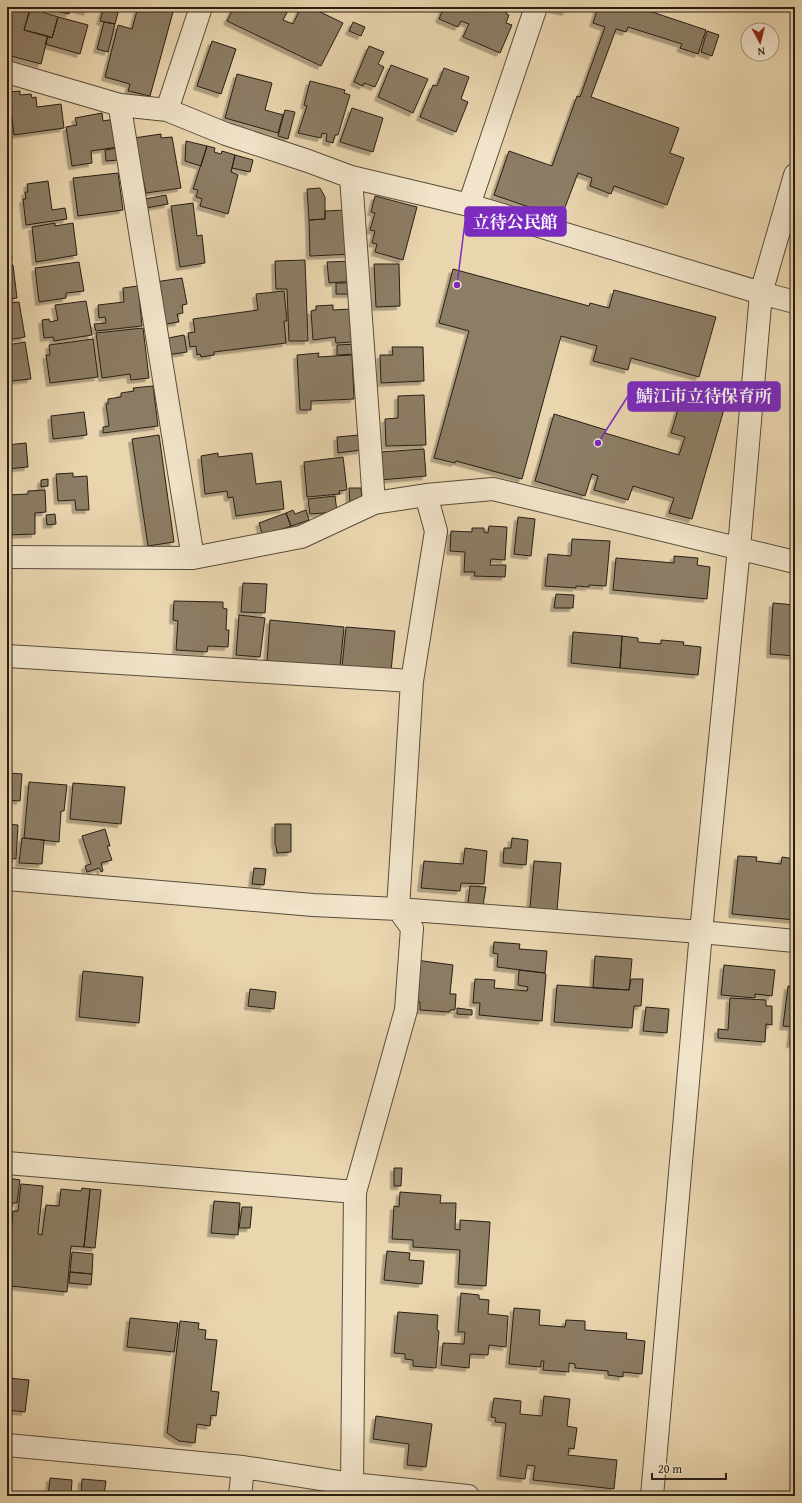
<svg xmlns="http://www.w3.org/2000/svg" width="802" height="1503" font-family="'Gentium Book Plus','Noto Serif JP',serif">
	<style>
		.building { fill: #8c7d65; stroke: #271e15; filter: url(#shadow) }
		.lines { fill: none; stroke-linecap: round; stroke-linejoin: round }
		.minor-casing { stroke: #584c3b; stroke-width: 24 }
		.minor { stroke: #f1e4ca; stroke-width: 22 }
		.leader { fill: none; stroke: #7b2cbf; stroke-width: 1.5 }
		.callout-dot { fill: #7b2cbf; stroke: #f1e4ca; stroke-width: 1.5 }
		.callout { fill: #7b2cbf; stroke: #7b2cbf; stroke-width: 1.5 }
		.callout-label { font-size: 17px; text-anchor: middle; font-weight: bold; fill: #fff }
	</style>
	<defs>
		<filter id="shadow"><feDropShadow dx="-3.5" dy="3.5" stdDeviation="0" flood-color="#0004"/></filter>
	</defs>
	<rect width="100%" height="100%" fill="#e9d5ae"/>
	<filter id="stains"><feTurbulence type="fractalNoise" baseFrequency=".005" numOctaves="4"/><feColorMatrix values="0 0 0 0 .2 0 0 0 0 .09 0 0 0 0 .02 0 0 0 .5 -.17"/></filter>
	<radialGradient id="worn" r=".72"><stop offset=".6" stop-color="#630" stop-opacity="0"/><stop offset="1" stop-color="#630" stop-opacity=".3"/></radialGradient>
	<path class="building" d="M7,7H31L24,30L48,36L41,64L7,55Z
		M53,7H88L87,12L71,7L69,14L52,10Z
		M104,7L119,9L115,24L100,21Z
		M138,7H155L173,12L150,96L128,91L130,84L105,77L118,25L132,29Z
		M234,7H290L283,20L293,24L301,7H310L343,23L321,66L227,21Z
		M444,7H496L507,12L506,14L509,15L506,23L512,25L500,53L463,37L469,24L461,21L458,27L439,19Z
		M552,7H567L566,12L552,9Z
		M598,7H637L706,30L698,54L680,48L682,44L628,27L626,32L616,29L591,97L679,128L670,153L684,158L667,205L614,186L611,194L590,186L592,178L578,173L561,218L494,195L509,151L552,166L577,96L580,97L605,27L593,23Z
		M30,8L58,17L52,38L24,30Z
		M58,17L88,25L80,54L45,44L48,36L52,38Z
		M104,22L115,24L108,52L97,49Z
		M353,22L365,27L361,36L349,31Z
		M707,31L719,35L712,56L701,52Z
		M212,41L236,49L221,94L197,86Z
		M369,46L384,52L378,64L384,67L375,87L364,83L363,86L354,82Z
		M391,65L428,79L413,113L378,97Z
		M444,68L469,77L461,99L468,102L456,132L420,117L433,85L437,86Z
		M237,74L272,83L265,110L283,115L278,133L225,118Z
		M310,81L345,90L344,93L350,95L338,135H335L333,143L326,141L327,134L322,133L321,138L298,133L307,106L304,105Z
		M20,91V95L31,94L32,98L36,97L37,107L61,104L64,128L14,135L9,92Z
		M352,108L383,118L373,152L340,142Z
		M285,110L295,112L288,139L278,136Z
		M102,113L103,121L115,119L118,147L91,151L92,163L72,166L66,127L77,125L75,118Z
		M161,134V138L172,137L181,188L146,193L139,159H137L134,138Z
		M186,141L207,146L201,166L185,161Z
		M207,146L215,148L214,152L221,154L222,151L235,155L231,172L238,175L228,214L200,206L202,199L196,197L198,190L193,189Z
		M118,148L119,160L106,161L105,150Z
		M235,155L253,160L250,172L232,168Z
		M118,173L123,210L78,216L73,178Z
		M48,181L52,210L65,208L67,219L26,225L23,199H26L25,192H28L27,184Z
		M320,188L325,197V219L309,220L307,189Z
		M166,195L168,204L146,208L145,199Z
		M375,196L417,207L403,260L375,252L377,244L372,243L375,231L370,230L375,213L371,212Z
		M193,203L197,236L202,235L205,263L180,267L171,206Z
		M345,210L354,254L310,256L309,220L325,219V211Z
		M55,223V226L73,223L77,255L36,262L32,227Z
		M7,236H9L12,259L7,260Z
		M305,260L308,341H289L287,289H276L275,261Z
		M352,261L353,281L329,283L327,262Z
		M79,262L84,291L66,293V298L39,302L35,268Z
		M374,264H399L400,306L376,307Z
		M13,265L17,298L7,299V266Z
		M453,269L589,306L590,303L609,308L614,290L716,317L699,377L631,358L628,370L593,361L597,346L561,336L522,479L456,461L455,463L434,458L469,331L439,323Z
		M182,278L187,304L182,305L183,313L177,314L179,322L166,324L155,282Z
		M336,283H356V294H336Z
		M138,286L142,326L96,331L94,324L106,323L105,317L99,318L98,305L124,302L123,288Z
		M284,291L287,321H284L286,343L214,352V355L201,357L200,354L197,355L196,346L190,347L188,333L195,332L193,319L258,310L256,294Z
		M86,301L92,335L54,341L53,337L44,338L42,320L49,319L50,322L58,320L55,305Z
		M19,302L25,337L7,340V303Z
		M333,305V310L351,309L353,342L336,343L335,337L313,340L311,311L316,310V306Z
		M143,328L149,378L131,380L130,374L102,378L96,333Z
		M184,335L187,352L167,355L163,339Z
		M93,339L98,377L50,383L46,355H50L49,345Z
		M25,342L31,379L11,381L8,370H7V345Z
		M357,344L358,354L337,355V345Z
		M392,347H423L424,381L381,383L380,355H393Z
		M319,353L318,357L352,355L354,399L311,401V410H300L297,355Z
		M153,386L158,426L103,433V427L109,426L106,404H108V399L121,397V393L134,391L133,388Z
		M683,393L725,406L692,519L669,513L674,498L633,486L628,500L594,490L598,476L592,474L585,496L535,481L554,414L606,430L605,433L679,455L685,437L671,433Z
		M424,395L426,445L386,446L385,419L398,418V396Z
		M84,412L87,435L53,439L51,416Z
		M159,435L174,542L148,546L132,439Z
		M359,435L361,450L338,453L337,437Z
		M26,443L28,467L7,469V445Z
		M424,449L426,476L380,480V452Z
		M218,453V457L252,453L256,484L281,481L284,509L236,516L233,497L228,498L227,491L205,494L201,456Z
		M343,457L347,490L339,491L340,494L307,497L304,462Z
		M73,473V477L87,476L89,510H76L75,500L58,501L56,474Z
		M48,479V486L41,487V480Z
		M349,488H361L362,502L350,503Z
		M45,490L46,512L35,513V534L7,535V495L28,494V491Z
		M335,496L337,512L310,514L308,499Z
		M293,510L295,514L306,510L309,520L291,526L286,513Z
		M286,513L291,526L263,536L259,523Z
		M55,514L56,524L47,525L46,515Z
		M518,517L535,519L531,556L514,554Z
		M489,526L507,527L505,560L491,559L490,565H506L505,577L474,576L475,572H464L465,552L450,551L451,531L472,532V528H484V532L488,533Z
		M572,539L610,541L606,586L589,585V587L576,586V588L545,586L548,554L571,556Z
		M674,556L698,558L697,565L710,567L707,599L613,590L616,558L674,563Z
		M243,583L267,584L265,613L241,612Z
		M556,594L574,595L573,608H554Z
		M174,601L223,602V608L227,609L226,630H229L228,647L208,646L207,652L176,650L178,621L173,620Z
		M773,603L795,605V656L770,654Z
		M239,615L265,618L260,657L236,655Z
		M270,620L344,627L340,667L267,661Z
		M346,627L395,631L391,671L342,667Z
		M573,632L622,636L620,668L571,663Z
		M622,636L638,638V642L661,644V640L684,642L683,645L701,647L698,675L620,668Z
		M9,773L22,774L20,801L7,800Z
		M29,782L67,785L64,811H61L59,842L24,838Z
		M73,783L125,787L121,824L70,819Z
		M7,824L18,825L16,859L9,858V861H7Z
		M275,824H291V852L277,853L276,846L275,845Z
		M105,829L110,846H107L112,860L101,863L103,871L101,872L99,868L87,872L85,866L91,864L82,836Z
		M22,838L44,840L42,864L19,863Z
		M512,838L528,840L526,865L503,863L504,848H511Z
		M465,848L487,851L484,884L461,883L460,891L421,888L424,861L463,864Z
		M738,856L757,857L756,861L781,864L782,857L795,859V920L732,914Z
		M534,861L561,863L557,911L530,908Z
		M254,868L266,869L264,885L252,884Z
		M470,886L486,887L483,905L468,903Z
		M494,942L520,944L519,949L547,951L545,973L497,967L498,954L493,953Z
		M595,956L632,959L629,990L593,988Z
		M416,960L453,965L450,994H456L455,1010H450L449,1012L420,1010V1002L411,1001Z
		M724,965L775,970L772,996L755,994V998L721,995Z
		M519,970L545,973L546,975L542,1021L479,1015L480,1003H473L475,979L495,980L494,988L527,991L528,987L518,985Z
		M83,971L143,977L139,1023L79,1017Z
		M631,979H643L641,1006H634L632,1028L554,1022L557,985L629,990Z
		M788,986L795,987V1044H790L792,1027L783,1026Z
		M250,989L276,992L274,1009L248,1006Z
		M730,998L766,1000V1006H772V1025L766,1024L765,1042L718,1038V1029L728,1030Z
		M646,1007L669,1009L667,1033L643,1031Z
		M457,1008L472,1010V1015L457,1014Z
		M394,1168H402L401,1186H394Z
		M7,1178L20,1180L17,1203H12L7,1244Z
		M21,1184L43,1186L38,1234L42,1235L46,1205L59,1206L61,1189L81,1191L82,1188L90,1189L84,1247L71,1246L67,1292L11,1286L12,1282H7L13,1211H18Z
		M90,1189L101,1190L95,1248L84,1247Z
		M400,1192L441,1195L440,1203H456L455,1229L460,1230V1220L490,1222L486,1286L458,1284L460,1250L413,1247V1240L392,1239L394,1206L399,1207Z
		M214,1201L240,1203L238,1235L211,1233Z
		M242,1207H252L250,1228H239Z
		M387,1251L410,1253L409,1260L424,1261L422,1284L384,1280Z
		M72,1252L93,1254L92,1274L70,1272Z
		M70,1272L92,1274L91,1285L69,1283Z
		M461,1293L479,1295V1299L489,1300L488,1314L508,1316L506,1347L489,1345L488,1355L470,1354L469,1368L441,1365L443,1343L464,1344L465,1332H458Z
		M514,1308L540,1310L539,1325L565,1327L566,1320L585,1321V1330L627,1333L626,1339L645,1341L642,1374L623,1372V1377L608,1375V1371L575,1368V1364L569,1363V1372L543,1370L544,1361H541V1367L509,1364Z
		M398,1312L438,1315L437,1330L439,1331L436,1368L413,1366V1360L405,1359V1354L394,1353Z
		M130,1318L178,1323L174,1352L127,1347Z
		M180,1321L199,1323L198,1329L206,1330L205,1339L217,1340L211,1391L219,1392L216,1416L211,1415L210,1426L197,1424L195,1443L179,1441L167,1433Z
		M7,1378L29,1380L25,1412L8,1410L7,1415Z
		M544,1396L570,1399L567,1426L577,1428L574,1449L569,1448L568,1455L617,1460L614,1489L533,1480L535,1466L527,1465L525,1479L500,1476L506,1423L495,1422L496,1418L491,1417L494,1398L521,1401L520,1414L542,1416Z
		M376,1416L432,1424L426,1467L407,1465L409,1444L373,1439Z
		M795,1472V1494H793Z
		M50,1478L72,1480L71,1496H48Z
		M82,1479L106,1481L104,1496H81Z"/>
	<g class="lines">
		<g class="minor-casing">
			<path id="minor" d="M7,72L120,105L167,110L226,134L308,161L351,177L469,205L761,293L795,302
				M120,105V108L193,558
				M167,110L201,7
				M351,177L374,503
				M469,205L536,7
				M7,557L193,558L301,537L374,503L426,495L493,489L795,562
				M7,656L412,681
				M7,879L313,905L398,909L701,932L795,941
				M7,1163L355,1192
				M7,1445L243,1467L352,1484L468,1496
				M352,1484L355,1192L406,1010L412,928L398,909L412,681L436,531L426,495
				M240,1496L243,1467
				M652,1496L701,932L739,548L761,293L795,175"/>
		</g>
		<use href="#minor" class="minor"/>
	</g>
	<path class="leader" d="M457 285L465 222M598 443L628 396"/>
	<g class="callout-dot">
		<circle cx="457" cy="285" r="4"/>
		<circle cx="598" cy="443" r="4"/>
	</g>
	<g class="callout">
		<rect x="465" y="207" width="101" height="29" rx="4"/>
		<rect x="628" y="382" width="152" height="29" rx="4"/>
	</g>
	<g class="callout-label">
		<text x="515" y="228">立待公民館</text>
		<text x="704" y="402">鯖江市立待保育所</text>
	</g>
	<rect width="802" height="1503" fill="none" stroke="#e9d5ae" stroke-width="24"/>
	<rect x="8" y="8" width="786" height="1487" fill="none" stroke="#271e15" stroke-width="2"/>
	<rect x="12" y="12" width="778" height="1479" fill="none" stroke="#271e15"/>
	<g transform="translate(760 42) rotate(173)"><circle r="19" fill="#f1e4ca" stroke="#a09582"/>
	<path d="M0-3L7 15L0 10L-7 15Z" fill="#8f2418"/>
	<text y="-6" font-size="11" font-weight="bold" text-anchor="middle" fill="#271e15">N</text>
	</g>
	<path d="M652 1473v6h74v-6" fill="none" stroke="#271e15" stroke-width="2"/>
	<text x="658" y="1473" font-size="12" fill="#271e15" stroke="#f1e4ca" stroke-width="3" paint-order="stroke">20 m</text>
	<rect width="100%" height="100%" filter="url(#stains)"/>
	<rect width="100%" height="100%" fill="url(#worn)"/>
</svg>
